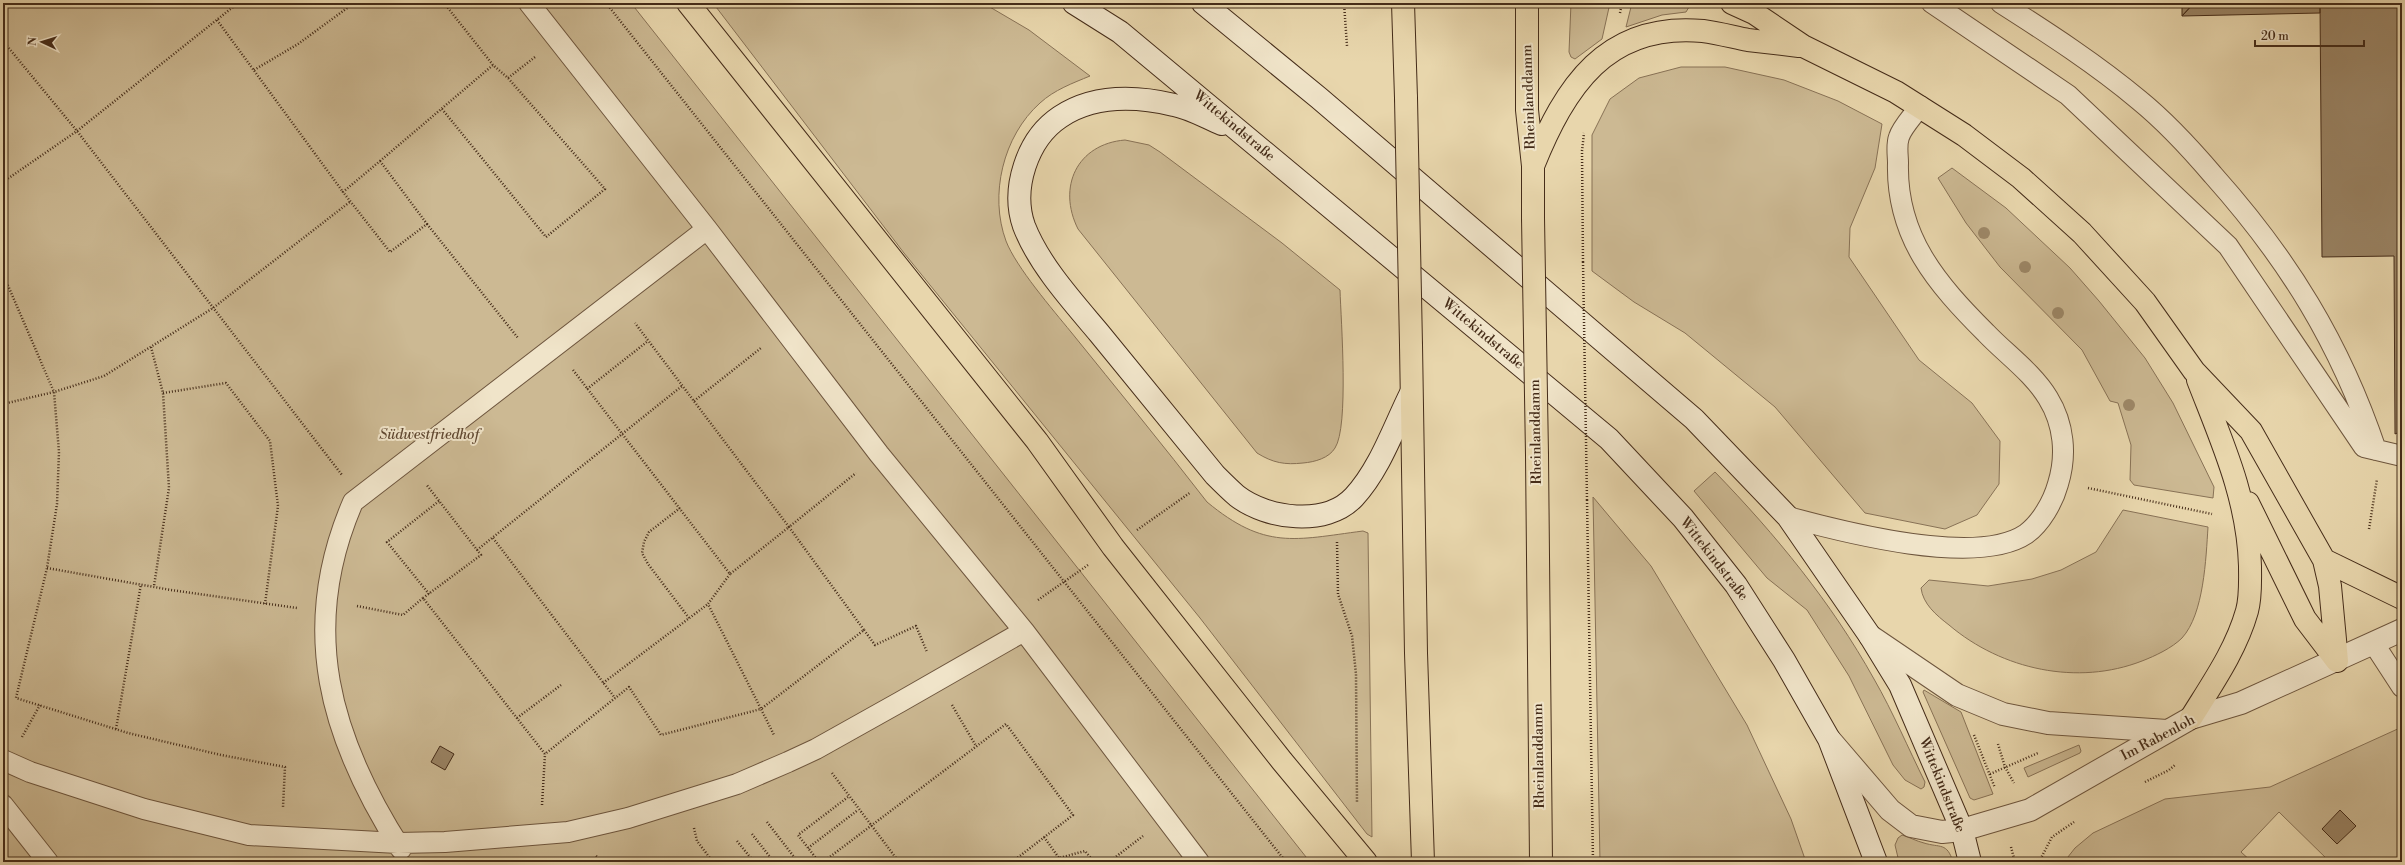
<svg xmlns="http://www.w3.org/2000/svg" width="2405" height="865" font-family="'Libre Bodoni',serif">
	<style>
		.green { fill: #ccb993; stroke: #887256 }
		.building { fill: #9a8465; stroke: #452c19 }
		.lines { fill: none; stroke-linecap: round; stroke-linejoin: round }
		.service-casing { stroke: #6e563e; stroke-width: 22 }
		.tertiary-casing { stroke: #6e563e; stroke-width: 24 }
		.secondary-casing { stroke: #452c19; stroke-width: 24 }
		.primary-casing { stroke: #452c19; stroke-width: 24 }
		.path { stroke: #452c19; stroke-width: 2.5; stroke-dasharray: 1 2; stroke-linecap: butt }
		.service { stroke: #f0e4c9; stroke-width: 20 }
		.tertiary { stroke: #f0e4c9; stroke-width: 22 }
		.secondary { stroke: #f0e4c9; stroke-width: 22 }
		.primary { stroke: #e8d6ac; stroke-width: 22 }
		.primary-bridge-casing { stroke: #452c19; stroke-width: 24; stroke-linecap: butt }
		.path-bridge { stroke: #452c19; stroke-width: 2.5; stroke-dasharray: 1 2; stroke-linecap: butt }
		.primary-bridge { stroke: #e8d6ac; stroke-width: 22 }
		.tree { fill: #9d8868 }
		.labels { text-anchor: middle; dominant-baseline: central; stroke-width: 4; stroke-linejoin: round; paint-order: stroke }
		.street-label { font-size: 14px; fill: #452c19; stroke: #f0e4c9 }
		.park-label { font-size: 14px; font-style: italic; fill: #604831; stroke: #f0e4c9 }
	</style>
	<rect width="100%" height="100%" fill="#e8d6ac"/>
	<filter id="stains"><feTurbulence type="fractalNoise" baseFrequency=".005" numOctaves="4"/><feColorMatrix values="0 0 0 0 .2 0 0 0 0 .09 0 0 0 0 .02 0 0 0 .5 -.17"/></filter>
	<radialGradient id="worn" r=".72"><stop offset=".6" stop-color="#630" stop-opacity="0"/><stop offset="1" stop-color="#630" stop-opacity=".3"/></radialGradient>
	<path class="green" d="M3,3H631L1310,862H3Z
		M713,3H983L1029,30L1090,76C1073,83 1054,90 1040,103C1003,136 989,195 1006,241C1016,267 1053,310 1071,332C1117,389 1163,445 1207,502C1265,550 1294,540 1363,531L1368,533L1372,837L1367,834L1200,618L904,253Z
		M1571,3H1610L1602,39L1575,59L1571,57L1569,52Z
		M1632,3H1688L1689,7L1686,12L1662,15L1626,27Z
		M1681,67H1725L1784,80L1838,101L1882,124L1875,168L1850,228L1849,257L1919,360L1972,403L2000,441L1999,484L1977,515L1945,529L1865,513L1775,407L1685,333L1634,302L1592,271V135L1610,99L1639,78Z
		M1125,140L1149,145L1160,152L1282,243L1340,290C1341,321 1349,427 1335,448C1329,458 1315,462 1303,463C1285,465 1273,463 1257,453L1078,229C1057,187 1077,144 1125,140Z
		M1952,168L2006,208L2070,268L2099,301L2145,358L2173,403L2214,487L2213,498L2134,485L2130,480L2131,445L2118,403L2110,401L2082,350L2000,267L1966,223L1938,178Z
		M1715,472C1776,535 1831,602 1874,679C1893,712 1908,748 1925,782L1924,787L1921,789L1905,780L1893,765L1849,676L1807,610L1767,578L1694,491Z
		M1593,497L1651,566L1747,725L1791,819L1806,862H1600Z
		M2123,510L2208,527C2206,558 2204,614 2182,638C2172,648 2155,656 2142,661C2078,686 2002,670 1949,625C1936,615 1923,604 1921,588L1929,580L1988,586L2032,579L2061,570L2096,552Z
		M1924,690L1961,712L1993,794L1974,800L1970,798L1923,692Z
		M2402,727V862H2330L2279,812L2241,852L2252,862H2064L2075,848L2093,833L2165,799L2270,787Z
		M2079,745L2081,751L2080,753L2028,777L2024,768Z
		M1902,835C1909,837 1916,841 1924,843C1940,848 1947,842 1953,862H1899L1895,845L1898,838Z"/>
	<path class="building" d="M2182,3H2194L2182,16Z
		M2194,3H2320V13L2182,16Z
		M2320,3H2402V431L2395,434L2394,256L2322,257Z
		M440,746L454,754L445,770L431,762Z
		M2340,810L2356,826L2337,844L2322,829Z"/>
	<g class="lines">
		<g class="service-casing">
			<path id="service" d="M529,3L707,229L879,454L1024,631L1199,862
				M1932,3L2068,95L2228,246L2364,447L2402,456
				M2001,3C2048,33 2096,64 2139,100C2166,122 2190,148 2213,175C2288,259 2340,343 2376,450
				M1788,517C1843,532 1977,567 2026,534C2041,523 2053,502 2058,484C2067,455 2064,424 2048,398C2033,373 2006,354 1986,333C1937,284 1896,237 1898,163C1898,155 1896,145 1899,137C1902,127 1914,115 1920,106
				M2374,644L2402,687
				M3,760L30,772L144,809L249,835L398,843L445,842L568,832L628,818L737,784L788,762L816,749L900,702L1024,631
				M3,805L48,862
				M401,849C330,738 298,629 353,502L707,229"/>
		</g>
		<g class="tertiary-casing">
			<path id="tertiary" d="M1870,636L1957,695L2003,714L2048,723L2167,731
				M1830,740L1890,810L1911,826L1942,832L1962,830L2030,810L2191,718L2241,703L2402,630"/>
		</g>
		<g class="secondary-casing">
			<path id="secondary" d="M1074,3L1120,32L1609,439L1683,518L1736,585L1784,660L1829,739L1876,862
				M1203,3L1319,98L1694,419L1788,517L1870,636L1900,685L1962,830L1970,862
				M1222,124C1207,118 1190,108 1174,105C1136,96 1093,95 1060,117C1027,139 1011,189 1024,226C1039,265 1073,302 1099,333C1138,381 1177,428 1215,475C1222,482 1230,490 1237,496C1267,519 1326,527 1354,497C1380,469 1394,427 1411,393"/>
		</g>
		<g class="primary-casing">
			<path id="primary" d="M688,3L1037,441L1113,547L1282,761L1366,862
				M1403,3L1406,98
				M1527,3V110L1533,166V218
				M1732,3L1754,13L1803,46L1896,92L1964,135L2021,178L2082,233L2145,302L2194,371L2251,431L2324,560L2330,586L2337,661
				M1533,166C1565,87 1606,22 1703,31C1718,33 1733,37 1748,40C1765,42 1782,44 1799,46
				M1411,345L1416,653L1423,862
				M1537,455L1541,862
				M2248,503L2305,619L2337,661
				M2324,560L2402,598
				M2191,718C2212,684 2236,650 2247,611C2251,597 2250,580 2250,566C2248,498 2222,442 2198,380"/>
		</g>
		<path class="path" d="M444,3L493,65L508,78L535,57
			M606,3L1286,862
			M1344,3L1347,46
			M1620,13L1622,3
			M217,20L343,192
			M3,41L77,131L342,475
			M254,70L298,44L354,3
			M442,109L546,237L605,189L508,78
			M380,161L427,224L390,252L343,192Z
			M380,161L493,65
			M3,182L77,131L238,3
			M427,224L518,338
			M1583,262L1582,151L1584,133
			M3,274L54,392L59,452L57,504L47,568L16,698L128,733L221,755L285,767L283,807
			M151,347L163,393L169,488L154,586
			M573,370L730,574L789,527L635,323
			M587,389L648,341
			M163,393L226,383L270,441L278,506L265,604
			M694,401L761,348
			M3,404L54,392L104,376L213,308L351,201
			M2088,488L2212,514
			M1587,500L1593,862
			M680,508L649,532L644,542L642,553L648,564L689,618
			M2369,529L2377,479
			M1137,530L1191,492
			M493,538L615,698
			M1337,542L1338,594L1352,636L1356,674L1357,803
			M477,550L682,386
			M47,568L171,590L297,608
			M730,574L708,604L761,709L864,630L789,527L856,473
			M429,594L387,542L439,501
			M423,598L481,555L426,484
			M1038,600L1088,565
			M357,606L403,615L423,598L545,754L629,687L661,735L761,709L774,735
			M864,630L875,645L916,626L927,652
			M603,683L708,604
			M952,705L976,746
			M517,718L561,685
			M116,729L141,584
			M1974,735L1995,788
			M22,737L40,705
			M1998,744L2005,767L2014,783
			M832,773L899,862
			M1990,774L2038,753
			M2145,782L2169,770L2175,765
			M542,805L545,754
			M767,822L798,862
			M694,828L697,841L713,862
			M752,834L774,862
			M1044,837L1059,858L1085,851L1094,862
			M737,841L754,862
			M2011,847L2015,862
			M808,848L858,810
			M596,856L603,862
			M819,862L798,835L848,797
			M823,862L1006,724L1073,815L1012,862
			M1109,862L1143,836
			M2039,862L2052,837L2074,822"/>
		<use href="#service" class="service"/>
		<use href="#tertiary" class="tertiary"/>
		<use href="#secondary" class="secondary"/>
		<use href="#primary" class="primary"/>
		<g class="primary-bridge-casing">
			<path id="primary-bridge" d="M1406,98L1411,345
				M1533,218L1537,455"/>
		</g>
		<path class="path-bridge" d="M1583,262L1587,500"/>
		<use href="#primary-bridge" class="primary-bridge"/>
	</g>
	<g class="tree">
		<circle cx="1984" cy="233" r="6"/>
		<circle cx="2025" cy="267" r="6"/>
		<circle cx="2058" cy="313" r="6"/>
		<circle cx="2129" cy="405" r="6"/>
	</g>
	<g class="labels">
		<g class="street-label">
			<text transform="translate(1529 97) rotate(-92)">Rheinlanddamm</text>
			<text transform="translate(1234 126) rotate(40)">Wittekindstraße</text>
			<text transform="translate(1483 334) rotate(40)">Wittekindstraße</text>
			<text transform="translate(1536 432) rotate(-91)">Rheinlanddamm</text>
			<text transform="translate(1714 559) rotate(52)">Wittekindstraße</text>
			<text transform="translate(2158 738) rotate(-28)">Im Rabenloh</text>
			<text transform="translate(1539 756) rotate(-91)">Rheinlanddamm</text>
			<text transform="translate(1942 785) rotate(68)">Wittekindstraße</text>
		</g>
		<g class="park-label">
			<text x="429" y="435">Südwestfriedhof</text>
		</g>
	</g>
	<rect width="2405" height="865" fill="none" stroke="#e8d6ac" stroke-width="16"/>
	<rect x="4" y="4" width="2397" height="857" fill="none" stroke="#452c19" stroke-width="2"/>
	<rect x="8" y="8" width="2389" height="849" fill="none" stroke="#452c19"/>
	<g transform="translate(42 42) rotate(274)" stroke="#f0e4c9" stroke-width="3" paint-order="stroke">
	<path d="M0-3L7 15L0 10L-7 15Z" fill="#452c19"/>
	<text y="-6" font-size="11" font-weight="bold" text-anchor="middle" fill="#452c19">N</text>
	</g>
	<path d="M2255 40v6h109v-6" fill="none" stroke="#452c19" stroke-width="2"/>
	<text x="2261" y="40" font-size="12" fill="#452c19" stroke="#f0e4c9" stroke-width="3" paint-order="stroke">20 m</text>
	<rect width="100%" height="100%" filter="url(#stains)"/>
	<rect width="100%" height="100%" fill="url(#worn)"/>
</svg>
